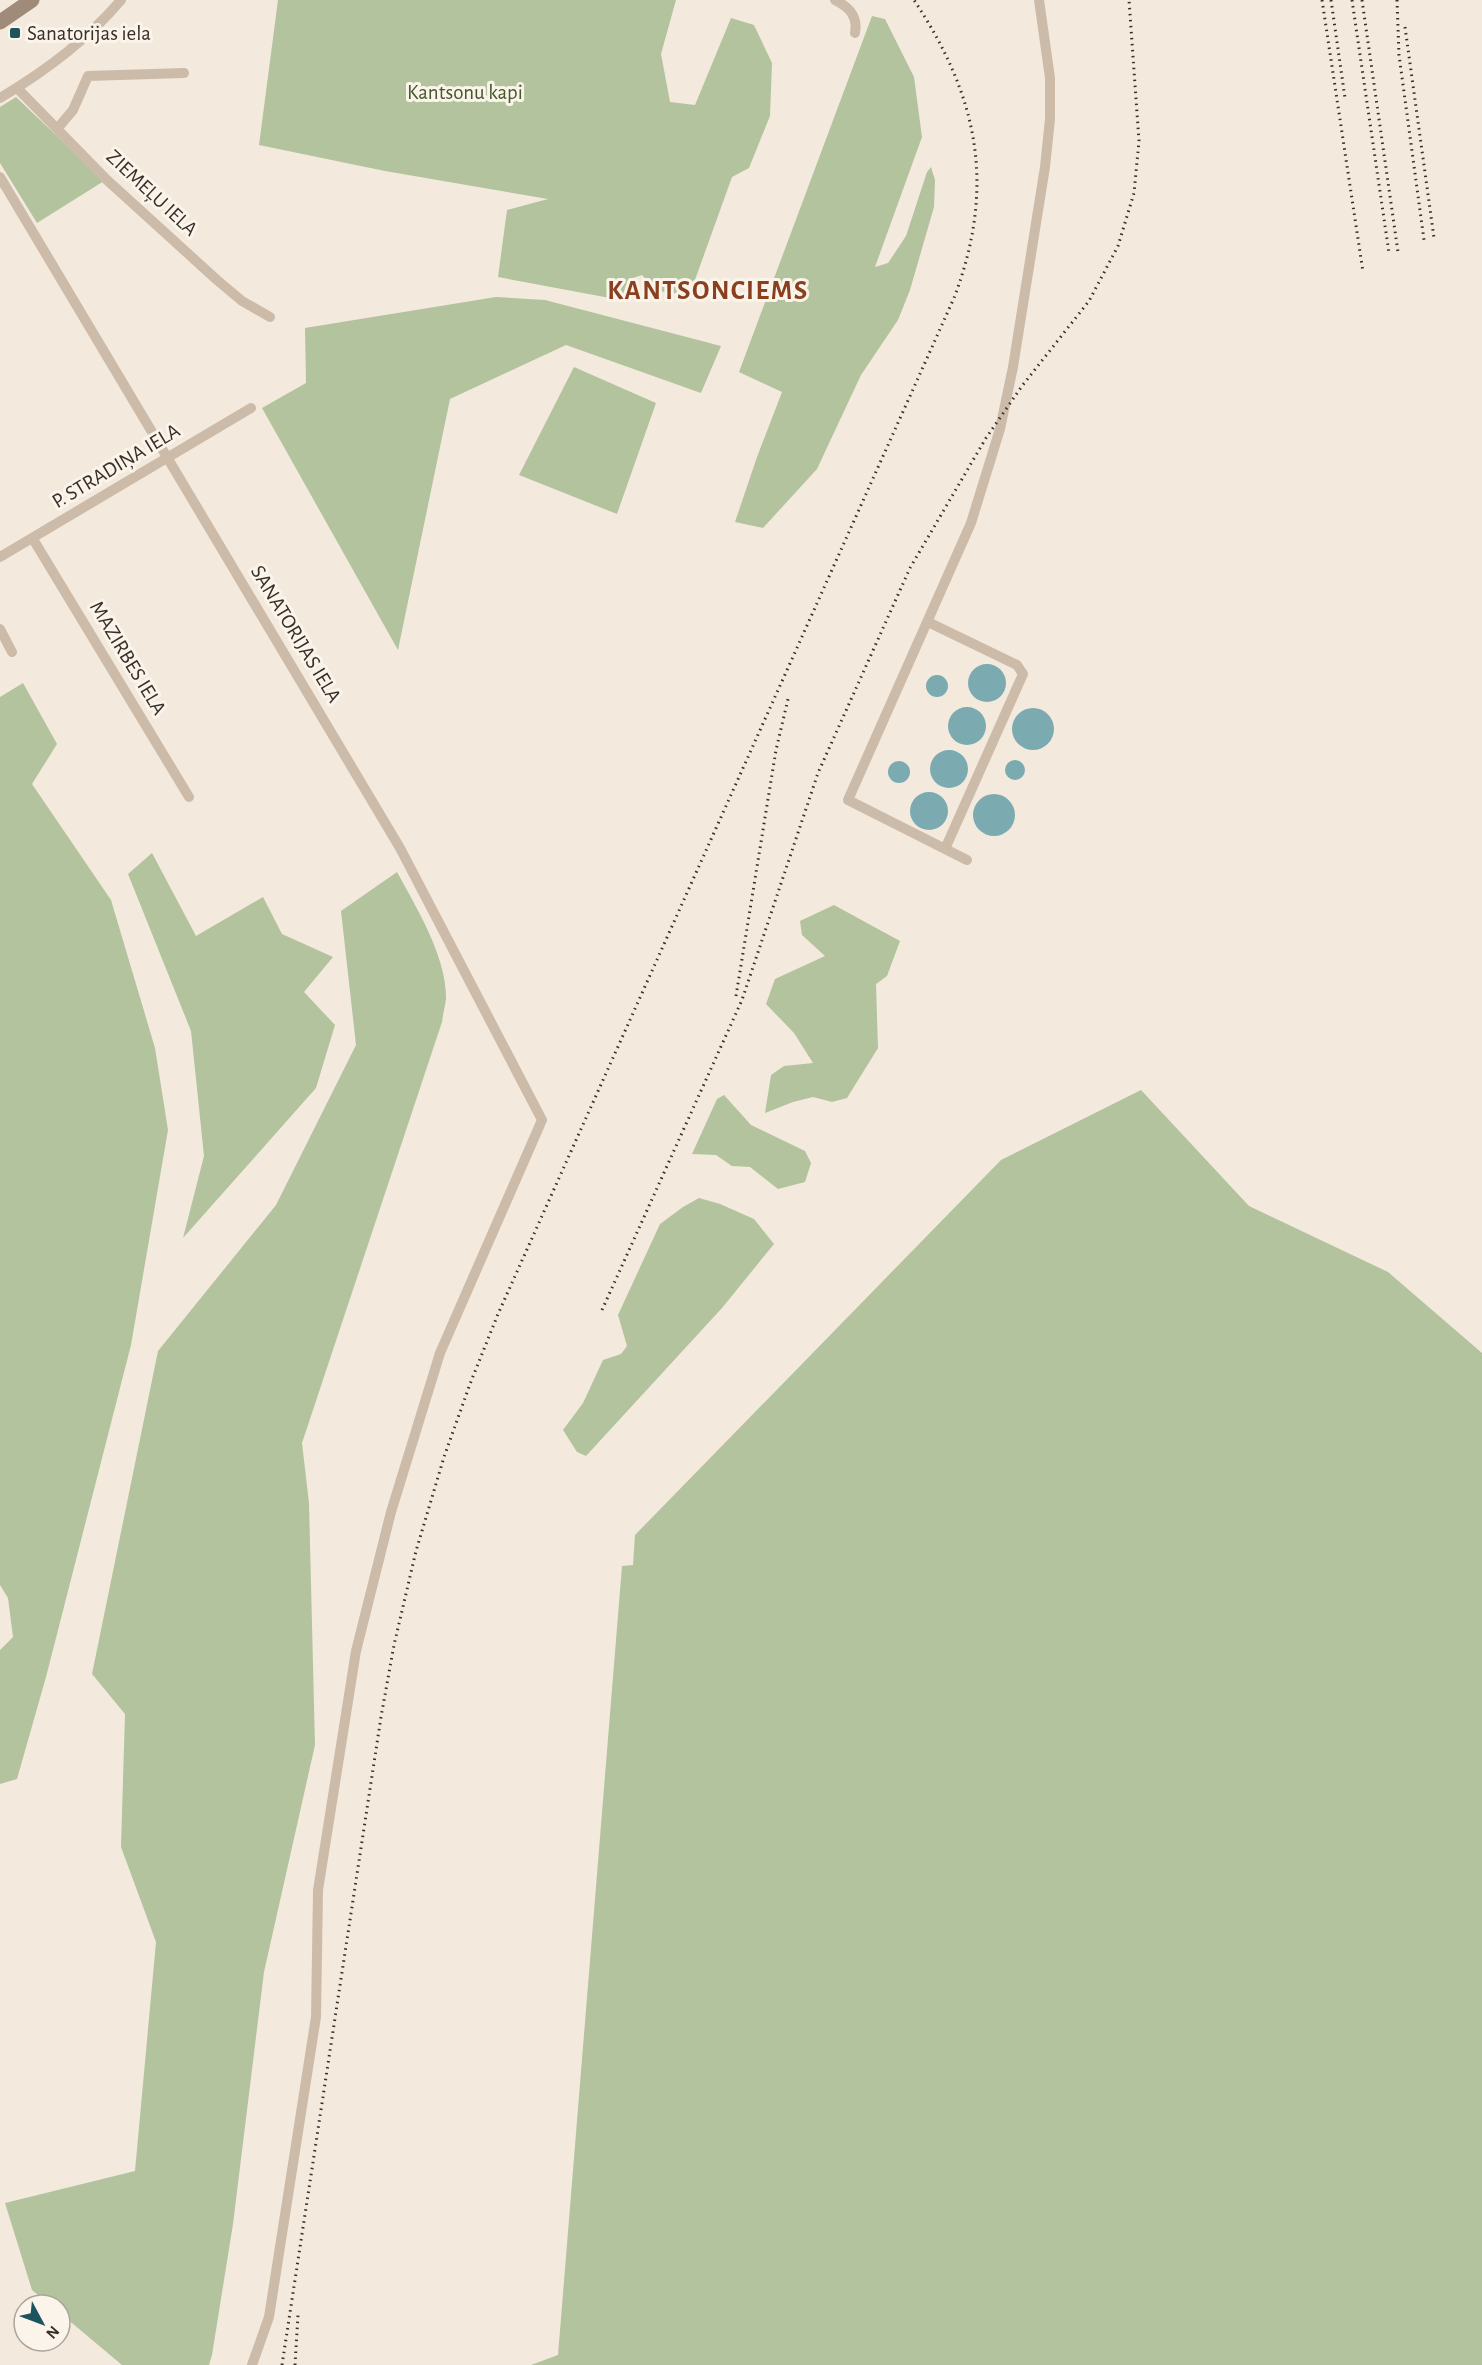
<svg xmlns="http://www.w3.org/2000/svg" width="1482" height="2365" font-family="'Alegreya Sans',sans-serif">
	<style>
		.green { fill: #b3c39d }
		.water { fill: #7babb1 }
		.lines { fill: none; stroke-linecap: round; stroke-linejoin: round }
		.street { stroke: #ccbba9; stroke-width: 10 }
		.secondary { stroke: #a08a7a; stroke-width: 15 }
		.rail { stroke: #392f29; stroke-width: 3; stroke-dasharray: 1.5 4.5; stroke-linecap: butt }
		.poi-dot { fill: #1d535c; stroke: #faf4ea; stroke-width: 2 }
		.labels { text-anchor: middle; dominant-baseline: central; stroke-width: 6; stroke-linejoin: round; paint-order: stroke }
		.poi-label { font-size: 21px; fill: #392f29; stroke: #faf4ea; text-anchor: start }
		.park-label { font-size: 21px; fill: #45582c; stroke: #faf4ea }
		.street-label { font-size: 21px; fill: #392f29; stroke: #faf4ea }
		.district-label { font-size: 27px; font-weight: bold; letter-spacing: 1.5px; fill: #8a401f; stroke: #faf4ea }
	</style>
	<rect width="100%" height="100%" fill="#f3eadd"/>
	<path class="green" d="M278,0H676L661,54L670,102L695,105L731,18L754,25L772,63L770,116L749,168L732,177L691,291C665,296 660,294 642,275L633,278L626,301L498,277L507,210L548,199L385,171L259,145Z
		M872,16L885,19L914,77L922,137L875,267L888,263L906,236L927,172L931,167L935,180L934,207L910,290L898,320L861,375L817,469L763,528L735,522L757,457L782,392L739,372Z
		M16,97L104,181L37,223L0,163V107Z
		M496,297L545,300L721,346L701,393L566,345L450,399L398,650L262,408L306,383L305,328Z
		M574,367L656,403L617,514L519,475Z
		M23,683L57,744L32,784L111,900L155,1048L168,1130L131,1345L46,1677L17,1779L0,1784V1650L13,1637L8,1598L0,1585V697Z
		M152,853L196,936L263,897L282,934L333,957L304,992L335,1025L316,1088L183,1238L204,1156L191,1031L128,874Z
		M397,872C416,907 447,957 446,999C445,1006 443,1014 442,1022L302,1443L309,1503L315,1745L264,1972L233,2224L212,2355L209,2365H122L60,2313V2305H50L32,2290L5,2203L135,2171L156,1942L121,1847L125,1714L92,1674L158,1351L276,1205L356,1045L341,911Z
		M834,905L900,941L887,976L876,984L878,1048L847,1098L832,1102L813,1097L793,1102L765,1113L771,1075L784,1066L813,1063L794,1033L766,1004L775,979L825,956L802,935L800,921Z
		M1141,1090L1249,1206L1388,1272L1482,1353V2365H531L558,2355L622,1566L633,1565L635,1535L1001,1160Z
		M724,1095L751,1125L805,1151L811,1163L805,1182L778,1189L750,1167L732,1166L716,1155L692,1154L717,1099Z
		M699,1198L720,1204L754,1219L774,1244L722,1308L586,1456L577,1452L563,1430L583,1403L603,1360L621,1354L627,1346L618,1315L660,1224L683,1207Z"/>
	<path class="water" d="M968 683a19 19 0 1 1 38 0a19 19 0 1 1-38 0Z
		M926 686a11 11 0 1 1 22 0a11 11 0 1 1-22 0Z
		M948 726a19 19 0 1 1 38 0a19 19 0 1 1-38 0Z
		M1012 729a21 21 0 1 1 42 0a21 21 0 1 1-42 0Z
		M930 769a19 19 0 1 1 38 0a19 19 0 1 1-38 0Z
		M1005 770a10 10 0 1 1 20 0a10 10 0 1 1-20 0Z
		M888 772a11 11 0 1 1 22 0a11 11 0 1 1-22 0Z
		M910 811a19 19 0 1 1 38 0a19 19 0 1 1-38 0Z
		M973 815a21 21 0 1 1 42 0a21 21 0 1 1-42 0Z"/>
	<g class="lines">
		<path class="street" d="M835,0C849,7 858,16 855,33
			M17,88L107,180L217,280L242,301L270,317
			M0,98C44,72 88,39 121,0
			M57,129L73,110L88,76L184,73
			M0,177L400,848L542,1120L440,1353L391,1512L356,1651L318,1890L316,2017L269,2317L252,2365
			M33,539L189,797
			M0,557L251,408
			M928,622L1017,665L1023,674L945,849
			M0,629L12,652
			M967,860L848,800L971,523L1000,429L1013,367L1045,167L1050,119V78L1039,0"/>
		<path class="secondary" d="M0,22L32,0"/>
		<path class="rail" d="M1322,0L1363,272
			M1331,0L1345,98
			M1352,0L1389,253
			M1362,0L1398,252
			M1397,0L1399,55L1424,240
			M1405,27L1434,238
			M736,996L776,750L789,695
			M602,1310L742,1000L818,773L910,568L986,438L1022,386L1089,301L1118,246L1134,193L1139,141L1129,0
			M282,2365L381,1717L394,1645L416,1551L444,1457L470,1384L498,1314L954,298C996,187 979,98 914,0
			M295,2365L298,2315"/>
	</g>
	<rect class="poi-dot" x="9" y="27" width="12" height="12" rx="3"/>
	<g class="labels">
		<g class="poi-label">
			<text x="27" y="33">Sanatorijas iela</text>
		</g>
		<g class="park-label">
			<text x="465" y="92">Kantsonu kapi</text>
		</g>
		<g class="street-label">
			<text transform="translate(152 193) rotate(43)">ZIEMEĻU IELA</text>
			<text transform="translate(116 466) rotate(-31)">P. STRADIŅA IELA</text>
			<text transform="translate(296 634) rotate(59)">SANATORIJAS IELA</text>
			<text transform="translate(128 658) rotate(59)">MAZIRBES IELA</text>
		</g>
		<g class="district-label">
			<text x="708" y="290">KANTSONCIEMS</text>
		</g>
	</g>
	<g transform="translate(42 2323) rotate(131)"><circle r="28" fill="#faf4ea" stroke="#ada59d" stroke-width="1.5"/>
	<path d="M0-4.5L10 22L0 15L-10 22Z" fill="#1d535c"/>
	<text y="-9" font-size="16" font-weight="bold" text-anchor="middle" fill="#392f29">N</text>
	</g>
</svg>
